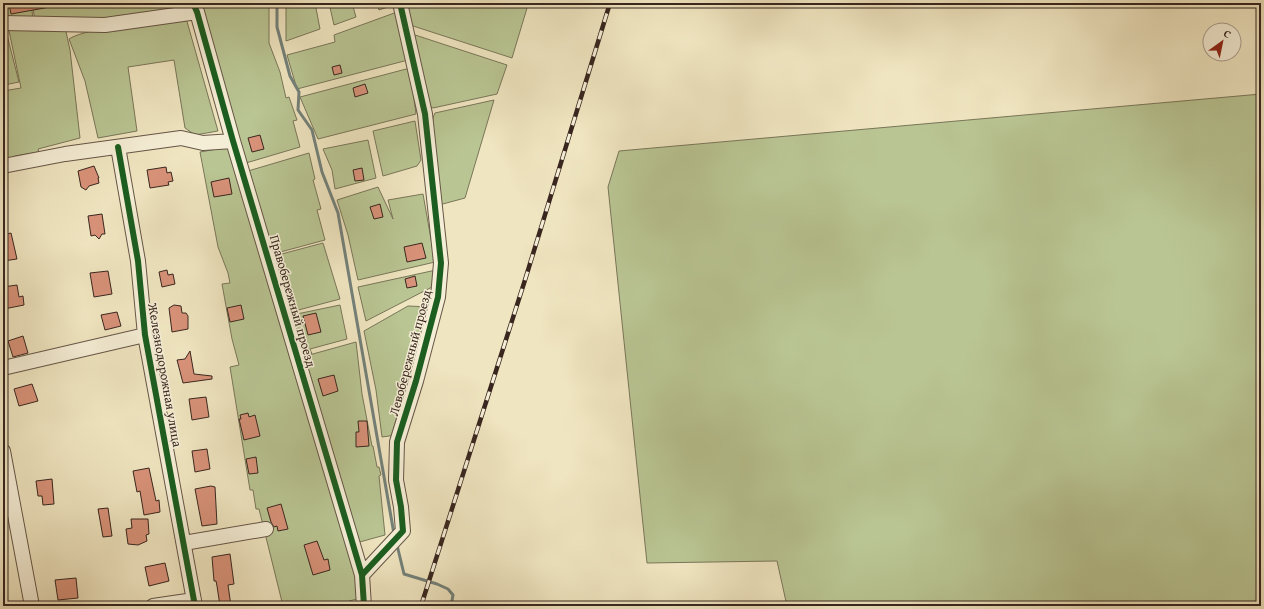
<svg xmlns="http://www.w3.org/2000/svg" width="1264" height="609" font-family="'Gentium Book Plus',serif">
	<style>
		.green { fill: #b9c593; stroke: #797659 }
		.lines { fill: none; stroke-linecap: round; stroke-linejoin: round }
		.stream { stroke: #73817a; stroke-width: 3 }
		.building { fill: #d89279; stroke: #39261f }
		.minor-casing { stroke: #665647; stroke-width: 16 }
		.minor { stroke: #f5eed6; stroke-width: 14 }
		.rail-casing { stroke: #39261f; stroke-width: 4.5 }
		.rail { stroke: #f5eed6; stroke-width: 3; stroke-dasharray: 9; stroke-linecap: butt }
		.cycleway-casing { stroke: #f5eed6; stroke-width: 8 }
		.cycleway { stroke: #1b5e20; stroke-width: 6 }
		.labels { text-anchor: middle; dominant-baseline: central; stroke-width: 3; stroke-linejoin: round; paint-order: stroke }
		.street-label { font-size: 13px; fill: #39261f; stroke: #f5eed6 }
	</style>
	<rect width="100%" height="100%" fill="#efe5c0"/>
	<filter id="stains"><feTurbulence type="fractalNoise" baseFrequency=".005" numOctaves="4"/><feColorMatrix values="0 0 0 0 .2 0 0 0 0 .09 0 0 0 0 .02 0 0 0 .5 -.17"/></filter>
	<radialGradient id="worn" r=".72"><stop offset=".6" stop-color="#630" stop-opacity="0"/><stop offset="1" stop-color="#630" stop-opacity=".3"/></radialGradient>
	<path class="green" d="M3,3H31L33,19H3Z
		M32,3H180L181,7C136,24 83,19 35,20Z
		M200,3H269V43L280,72L286,98L289,97L297,120L293,121L300,147L246,163Z
		M286,3H315L320,29L286,41Z
		M329,3H352L356,17L334,25Z
		M377,3H395L396,4L379,10Z
		M405,3H519V5L527,8L512,58L410,25Z
		M397,12L408,60L297,89L287,55L335,42L334,35Z
		M186,18L218,131L195,135L185,128L174,60L128,67L137,131L98,138L85,81L69,39C87,27 161,21 186,18Z
		M8,26L65,27L70,50L80,138L38,149L39,152L15,156V158L3,160V127L8,126L3,107V91L21,88Z
		M3,30L6,31L19,82L4,85Z
		M412,34L507,65L497,94L433,108L428,105Z
		M410,68L416,114L318,139L300,97Z
		M1261,94V606H787L777,561L647,563L608,187L619,151Z
		M494,100L465,198L439,205C437,188 427,125 435,113Z
		M415,121L421,160L417,166L383,176L373,131Z
		M368,140L376,178L335,189L332,170L323,149Z
		M229,147L355,571L357,599L349,601L350,606H283L259,509H256L253,490H250L230,367L239,365L232,339L222,284L230,283L228,273L218,247L200,152Z
		M309,153L315,179L313,180L321,209L317,210L325,240L273,254L248,171Z
		M378,187L393,219L388,200L423,194L435,262L358,280L348,235L337,200Z
		M323,243L340,299L291,312L274,256Z
		M436,270L434,286L366,321L358,287Z
		M340,305L347,339L310,349L312,354L302,356L292,315Z
		M408,306L431,307L422,339L413,341L412,380L396,435L382,437L376,390L364,331Z
		M356,342L362,394L372,446H373L377,467H379L381,475L379,476L385,535L356,543L302,357Z"/>
	<g class="lines">
		<path class="stream" d="M277,3V27L290,76L299,92L298,110L312,130L322,172L338,213L394,534
			M397,545L404,574L437,584L448,589L453,595L451,606"/>
	</g>
	<path class="building" d="M14,3H49L50,7L11,14L9,4Z
		M340,65L342,73L334,75L332,67Z
		M365,84L368,93L355,97L353,88Z
		M260,135L264,149L252,152L248,138Z
		M94,166L99,178H98L99,183L89,186L86,190L81,187L78,171Z
		M166,167L167,173L171,172L173,181L168,182L169,185L150,188L147,170Z
		M362,168L364,180L355,181L353,170Z
		M229,178L232,194L214,197L211,182Z
		M380,204L383,217L374,219L370,207Z
		M102,214L105,234H102L99,239L95,235L91,236L88,216Z
		M11,233L17,259L3,261V235Z
		M422,243L426,258L407,262L404,247Z
		M167,270L168,275L173,274L175,284L162,287L159,272Z
		M108,271L112,294L94,297L90,273Z
		M415,276L417,286L407,288L405,279Z
		M17,285L19,297L23,296L24,305L4,309L3,287Z
		M174,305L181,306L182,313H186L188,316V329L172,332L169,308Z
		M241,305L244,319L230,322L227,308Z
		M117,312L121,326L105,330L101,315Z
		M316,313L321,332L308,335L303,316Z
		M23,336L28,353L13,357L8,341Z
		M190,351L194,374L212,376V379L183,383L177,360L185,359Z
		M334,375L338,391L323,396L318,379Z
		M32,384L38,401L19,406L14,389Z
		M206,397L209,417L192,420L189,399Z
		M248,413L249,417L255,415L260,436L244,440L239,419H241L240,415Z
		M358,421H367L369,446L356,447V432H359Z
		M207,449L210,469L195,472L192,451Z
		M256,457L258,473L249,474L246,459Z
		M149,468L156,501L159,500L160,512L144,515L140,491L137,492L133,471Z
		M52,479L54,504L43,505L42,496H38L36,481Z
		M211,486L215,487L217,524L202,526L195,489Z
		M281,504L288,529L278,531L277,526L274,527L271,522L267,508Z
		M108,508L112,536L103,537L98,509Z
		M131,519H148L149,534L146,535L147,541L138,545L128,544L126,529L132,528Z
		M317,541L324,560L328,559L330,570L313,575L304,545Z
		M230,554L234,584L228,585L231,606H220L217,586L216,581H214L212,557Z
		M165,563L169,581L149,586L145,567Z
		M76,578L78,598L58,600L55,580Z"/>
	<g class="lines">
		<g class="minor-casing">
			<path id="minor" d="M193,3L197,12L233,141L362,575L364,606
				M3,23L105,25L197,12
				M118,147L138,261L145,335L195,606
				M3,166L65,154L181,138L203,143L233,141
				M3,368L145,335
				M3,451L32,606
				M184,543L266,529
				M362,575L403,531L401,507L396,480L397,442L416,381L438,297L441,263L425,114L400,3
				M153,606L194,600"/>
		</g>
		<use href="#minor" class="minor"/>
		<g class="rail-casing">
			<path id="rail" d="M421,606L525,280L610,3"/>
		</g>
		<use href="#rail" class="rail"/>
		<g class="cycleway-casing">
			<path id="cycleway" d="M193,3L197,12L233,141L362,575L364,606
				M118,147L138,261L145,335L195,606
				M362,575L403,531L401,507L396,480L397,442L416,381L438,297L441,263L425,114L400,3"/>
		</g>
		<use href="#cycleway" class="cycleway"/>
	</g>
	<g class="labels">
		<g class="street-label">
			<text transform="translate(293 301) rotate(74)">Правобережный проезд</text>
			<text transform="translate(410 353) rotate(-75)">Левобережный проезд</text>
			<text transform="translate(165 375) rotate(80)">Железнодорожная улица</text>
		</g>
	</g>
	<rect width="1264" height="609" fill="none" stroke="#efe5c0" stroke-width="16"/>
	<rect x="4" y="4" width="1256" height="601" fill="none" stroke="#39261f" stroke-width="2"/>
	<rect x="8" y="8" width="1248" height="593" fill="none" stroke="#39261f"/>
	<g transform="translate(1222 42) rotate(33)"><circle r="19" fill="#f5eed6" stroke="#aa9e8d"/>
	<path d="M0-3L7 15L0 10L-7 15Z" fill="#8f2418"/>
	<text y="-6" font-size="11" font-weight="bold" text-anchor="middle" fill="#39261f">С</text>
	</g>
	<rect width="100%" height="100%" filter="url(#stains)"/>
	<rect width="100%" height="100%" fill="url(#worn)"/>
</svg>
